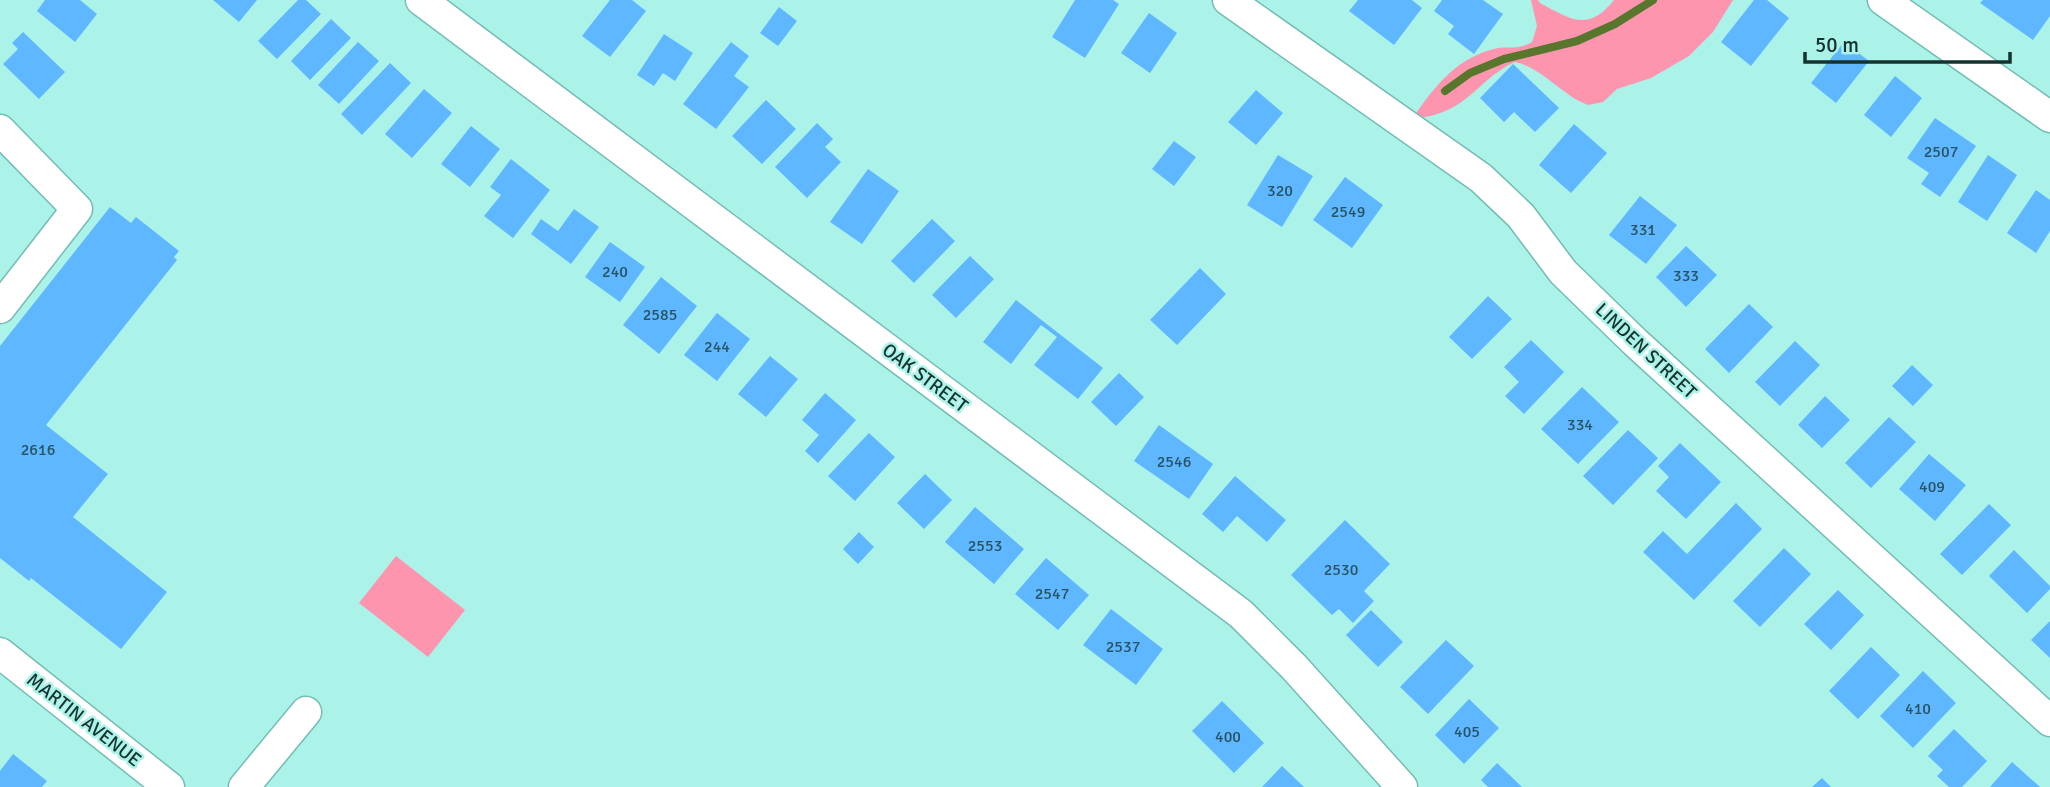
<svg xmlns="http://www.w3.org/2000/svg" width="2050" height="787" font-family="Signika,sans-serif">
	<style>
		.green { fill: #fd95ae }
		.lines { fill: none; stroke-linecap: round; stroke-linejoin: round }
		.stream { stroke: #58772d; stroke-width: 8 }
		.building { fill: #5eb7ff }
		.minor-casing { stroke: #75bcb3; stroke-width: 33 }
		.minor { stroke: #fff; stroke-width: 30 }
		.labels { text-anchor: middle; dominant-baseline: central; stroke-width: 5; stroke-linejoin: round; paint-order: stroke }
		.number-label { font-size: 16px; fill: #275363 }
		.street-label { font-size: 19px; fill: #15322f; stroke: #abf3e9 }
	</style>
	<rect width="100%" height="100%" fill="#abf3e9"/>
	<path class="green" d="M1531,0H1538L1540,3C1570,19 1588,33 1614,0H1733L1713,32L1689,56L1651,78L1617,89L1603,102L1588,105C1581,102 1574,99 1568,94C1550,82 1537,67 1515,62C1493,71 1479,90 1460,103C1445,113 1430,117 1412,119C1433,89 1453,61 1490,50C1507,44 1515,52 1532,42L1537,26Z
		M396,556L465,610L428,657L359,603Z"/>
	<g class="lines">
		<path class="stream" d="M1445,91L1470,73L1504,59L1577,41L1615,24L1653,0"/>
	</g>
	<path class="building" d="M45,0H80L97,14L75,42L37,11Z
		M213,0H257L239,22Z
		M298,0H306L321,14L277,59L258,41Z
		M610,0H632L646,11L610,57L582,36Z
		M1075,0H1113L1119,4L1085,58L1052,37Z
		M1358,0H1412L1422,8L1394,45L1349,11Z
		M1442,0H1483L1503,14L1474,54L1448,34L1454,26L1434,11Z
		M1754,0H1767L1789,18L1751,66L1721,42Z
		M1983,0H2050V16L2033,40L1980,3Z
		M779,7L797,21L778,46L760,33Z
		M1149,13L1177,33L1150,73L1121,53Z
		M331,19L351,38L310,80L291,61Z
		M23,32L65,72L39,99L3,64L18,49L12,43Z
		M664,34L693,53L675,81L663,73L654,86L637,75Z
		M358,42L379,61L339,104L318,85Z
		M731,42L749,56L734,76L749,87L716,129L683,104Z
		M1844,42L1869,61L1836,103L1811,83Z
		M390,63L411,83L362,135L341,114Z
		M1513,64L1559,108L1535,132L1514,112L1504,122L1480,98Z
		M1895,76L1922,98L1891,137L1864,115Z
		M424,89L452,113L412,158L385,134Z
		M1256,90L1283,113L1256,145L1228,122Z
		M766,100L796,129L762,164L732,136Z
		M1935,118L1976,146L1940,197L1921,184L1929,173L1907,158Z
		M817,123L833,139L825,147L841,162L807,198L775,167Z
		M1574,124L1607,153L1571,193L1539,165Z
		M471,126L500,149L470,187L441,164Z
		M1174,141L1196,157L1174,186L1152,169Z
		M1278,155L1313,176L1282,227L1247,205Z
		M1988,155L2017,175L1987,221L1958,202Z
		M511,159L550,190L513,238L484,216L501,195L490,187Z
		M868,169L899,191L862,244L830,222Z
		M1345,177L1383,205L1352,248L1313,220Z
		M2036,190L2050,200V231L2036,253L2007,233Z
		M1640,196L1677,225L1646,264L1609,235Z
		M110,207L131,223L136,217L179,251L174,257L177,260L46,425L108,474L73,517L167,592L121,649L31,578L29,581L0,558V346Z
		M574,209L599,227L571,264L531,234L541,219L558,231Z
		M932,219L955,241L914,283L891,261Z
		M610,242L645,267L620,302L585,277Z
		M1686,246L1717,275L1686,307L1656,277Z
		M970,256L994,279L956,318L932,295Z
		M1200,268L1226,294L1177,345L1150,320Z
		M661,277L697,306L659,354L623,325Z
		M1488,296L1512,319L1472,359L1449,337Z
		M1016,300L1103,368L1078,399L1034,365L1057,337L1041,325L1011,364L983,342Z
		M1749,304L1773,327L1729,373L1705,349Z
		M717,313L750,339L717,381L684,355Z
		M1531,340L1564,372L1524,414L1505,396L1519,382L1504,367Z
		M1795,341L1820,365L1780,406L1755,382Z
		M770,356L798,379L766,417L738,394Z
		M1912,365L1933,385L1913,406L1892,386Z
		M1119,373L1144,397L1116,426L1091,402Z
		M1582,387L1619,422L1578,464L1541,429Z
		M825,393L856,420L818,463L805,451L819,435L802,420Z
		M1825,396L1850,420L1822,448L1798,425Z
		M1889,417L1916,442L1871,488L1845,463Z
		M1159,425L1213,464L1189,499L1134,461Z
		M1628,430L1658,458L1613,505L1583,476Z
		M869,433L895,457L855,501L828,476Z
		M1680,443L1721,482L1686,519L1656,491L1669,477L1658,466Z
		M1929,454L1966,485L1935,521L1899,489Z
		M925,474L952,500L924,529L897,503Z
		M1235,476L1286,520L1267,542L1237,516L1223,532L1202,514Z
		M1736,503L1762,529L1694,600L1643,552L1663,531L1687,554Z
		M1989,504L2011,525L1962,575L1940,554Z
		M975,507L1024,549L994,584L945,542Z
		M1345,520L1390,564L1364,591L1374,601L1353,623L1339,609L1332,615L1291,575Z
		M859,532L874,547L858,564L843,549Z
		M1784,548L1811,574L1760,627L1733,601Z
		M2014,550L2050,586V589L2027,613L1989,576Z
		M1046,558L1089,595L1058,630L1015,594Z
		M1838,590L1864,615L1831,650L1804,624Z
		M1111,609L1163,649L1136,685L1083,645Z
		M1371,610L1403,642L1378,667L1346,635Z
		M2050,621V658L2031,640Z
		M1446,640L1474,666L1428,714L1400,687Z
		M1871,647L1900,675L1858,719L1829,691Z
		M1923,671L1956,703L1913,748L1880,716Z
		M1469,699L1499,728L1464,764L1435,735Z
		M1222,701L1264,743L1234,773L1192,731Z
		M1954,729L1987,761L1962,787H1949L1937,776L1943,770L1928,756Z
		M13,754L47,781L42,787H0V771Z
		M2012,762L2040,787H1990Z
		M1497,763L1522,787H1488L1481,780Z
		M1282,766L1304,787H1262Z
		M1822,778L1831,787H1812Z"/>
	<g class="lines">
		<g class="minor-casing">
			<path id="minor" d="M421,0L1241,614L1294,667L1402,787
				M1228,0L1481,178L1521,216L1563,272L1635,342L2050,721
				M1883,0L2050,117
				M0,130L77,209L0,308
				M0,653L169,787
				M244,787L306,712"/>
		</g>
		<use href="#minor" class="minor"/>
	</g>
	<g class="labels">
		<g class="number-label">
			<text x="1941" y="152">2507</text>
			<text x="1280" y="191">320</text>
			<text x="1348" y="212">2549</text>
			<text x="1643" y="230">331</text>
			<text x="615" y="272">240</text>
			<text x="1686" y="276">333</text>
			<text x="660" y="315">2585</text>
			<text x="717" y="347">244</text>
			<text x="1580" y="425">334</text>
			<text x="38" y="450">2616</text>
			<text x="1174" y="462">2546</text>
			<text x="1932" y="487">409</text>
			<text x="985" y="546">2553</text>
			<text x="1341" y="570">2530</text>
			<text x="1052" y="594">2547</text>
			<text x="1123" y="647">2537</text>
			<text x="1918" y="709">410</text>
			<text x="1467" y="732">405</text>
			<text x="1228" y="737">400</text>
		</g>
		<g class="street-label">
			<text transform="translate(1646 351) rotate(43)">LINDEN STREET</text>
			<text transform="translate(925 378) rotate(37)">OAK STREET</text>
			<text transform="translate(84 720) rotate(38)">MARTIN AVENUE</text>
		</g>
	</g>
	<path d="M1805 52v10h205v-10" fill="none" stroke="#15322f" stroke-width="3.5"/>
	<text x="1815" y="52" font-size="21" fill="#15322f" stroke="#abf3e9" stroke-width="5" paint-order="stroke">50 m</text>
</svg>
